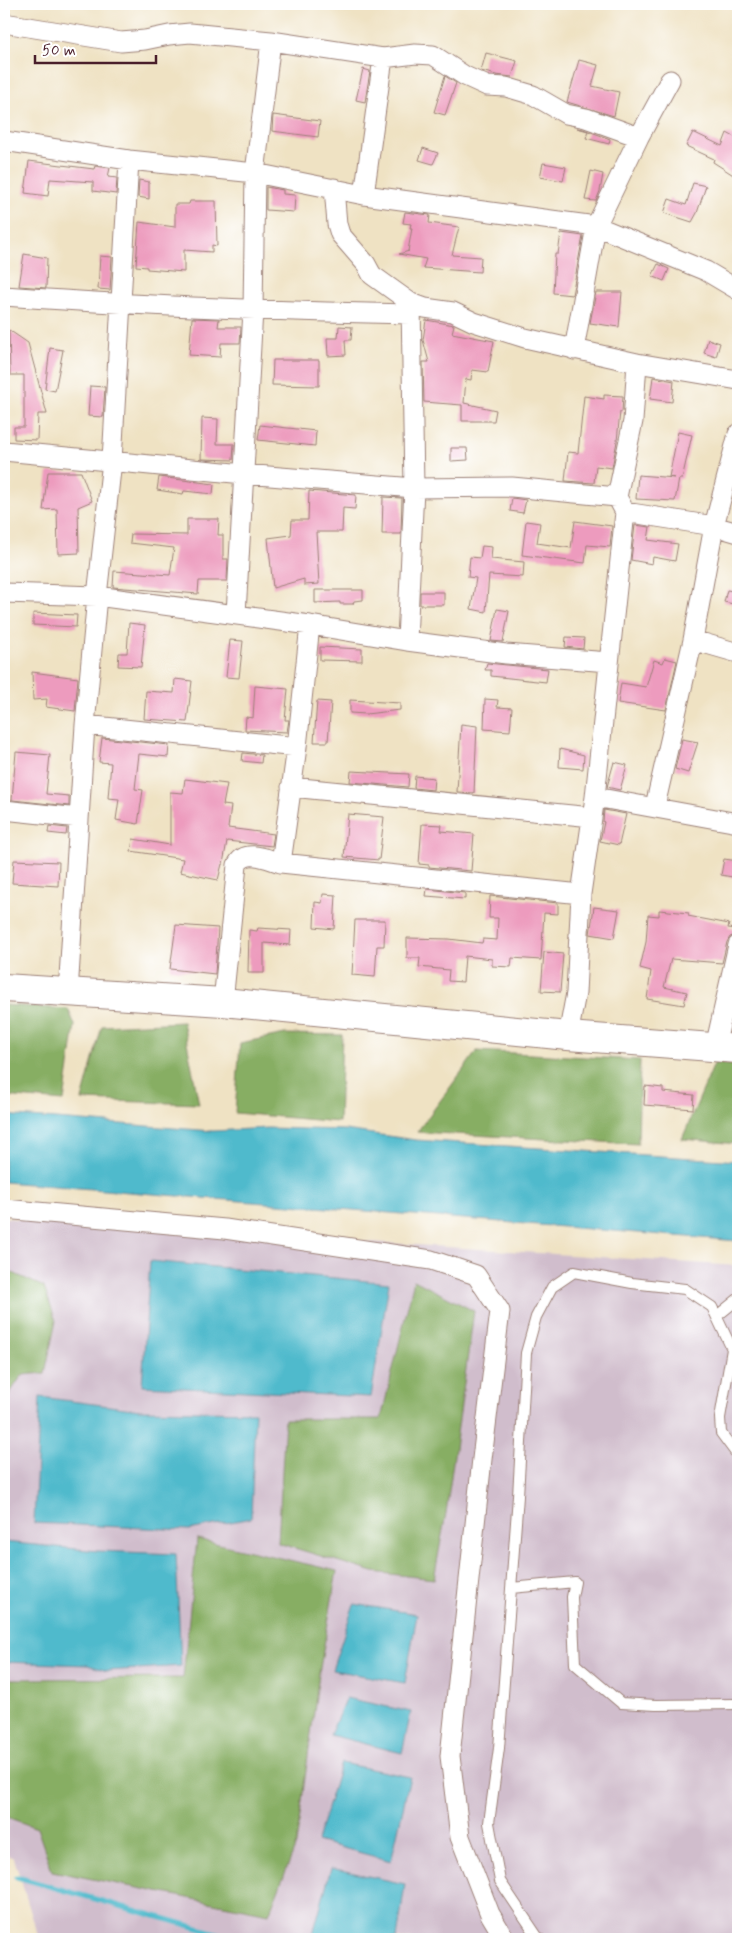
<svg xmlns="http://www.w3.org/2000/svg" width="742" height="1943" font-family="Mynerve,sans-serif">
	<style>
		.industrial { fill: #d0bdcc }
		.forest { fill: #87ae64; stroke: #686648 }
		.water { fill: #50bacc; stroke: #4d6c7c }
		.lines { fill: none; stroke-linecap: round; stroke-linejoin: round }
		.stream { stroke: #50bacc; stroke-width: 5 }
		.building { fill: #ed9bbe }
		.lane-casing { stroke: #9c8077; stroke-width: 12 }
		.street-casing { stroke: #9c8077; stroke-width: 21 }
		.primary-casing { stroke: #9c8077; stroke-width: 30 }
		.lane { stroke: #fff; stroke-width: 10 }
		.street { stroke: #fff; stroke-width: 19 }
		.primary { stroke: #fff; stroke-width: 28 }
	</style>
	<rect width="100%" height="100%" fill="#fff"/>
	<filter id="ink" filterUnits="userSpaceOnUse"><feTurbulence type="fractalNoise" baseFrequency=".02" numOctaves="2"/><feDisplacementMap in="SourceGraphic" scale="10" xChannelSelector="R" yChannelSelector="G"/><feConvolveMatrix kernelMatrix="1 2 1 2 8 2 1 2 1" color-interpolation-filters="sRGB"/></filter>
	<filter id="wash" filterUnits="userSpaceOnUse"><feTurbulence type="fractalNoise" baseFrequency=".0096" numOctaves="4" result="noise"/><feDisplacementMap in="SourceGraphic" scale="20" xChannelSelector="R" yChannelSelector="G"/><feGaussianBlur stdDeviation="1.12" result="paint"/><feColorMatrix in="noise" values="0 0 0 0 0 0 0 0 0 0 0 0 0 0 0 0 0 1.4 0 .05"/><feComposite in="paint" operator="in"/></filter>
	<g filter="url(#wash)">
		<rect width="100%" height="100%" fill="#efe2c3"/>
		<path class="industrial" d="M4,1218L738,1266V1939H39L14,1858L4,1854Z"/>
		<path class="forest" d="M4,1005L68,1009L75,1025L64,1101L4,1096Z
			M183,1022L199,1104L82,1100L102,1026Z
			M285,1034L342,1035L339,1122L235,1113L240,1043Z
			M477,1051L640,1060L638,1144L417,1132Z
			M715,1062L738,1066V1144L682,1139Z
			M4,1269L44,1287L56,1321L45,1373L22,1375L4,1402Z
			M414,1280L474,1311L446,1513L434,1579L373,1572L278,1543L285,1419H381Z
			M197,1539L337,1571L319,1674L296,1845L269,1914L52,1871L37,1828L4,1816V1679L183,1678Z"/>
		<path class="water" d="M4,1115L213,1131L268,1128L345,1130L416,1140L738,1161V1241L4,1182Z
			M150,1261L389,1283L371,1397L142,1386Z
			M40,1397L140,1410L255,1412L251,1518L189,1530L34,1523Z
			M4,1542L98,1551L176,1554L181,1666L107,1671L88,1665L4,1662Z
			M354,1604L417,1614L405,1683L332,1670Z
			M346,1698L411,1712L402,1753L330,1735Z
			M341,1763L410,1777L391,1861L317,1841Z
			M331,1868L405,1884L397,1939H346L313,1934Z"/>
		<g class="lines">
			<path class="stream" d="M17,1877L237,1939"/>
		</g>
		<g id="blocks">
			<path class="building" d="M486,53L517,61L512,77L496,75L481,71Z
				M579,60L598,65L592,86L619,92L614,116L567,102Z
				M363,69L370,71L365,102L356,100Z
				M445,76L456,83L445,115L434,112Z
				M273,115L320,121L318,137L272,131Z
				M577,128L583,129L610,139L609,144L586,138L588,131Z
				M693,132L722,146L727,133L738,139V178L713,162L714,159L686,146Z
				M423,148L438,153L433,164L419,160Z
				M29,161L94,169L95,166L110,168L108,177L117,178L116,194L93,191V182L50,179L48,196L25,193Z
				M543,163L566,167L563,181L540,177Z
				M591,171L603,174L600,191L596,201L585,200Z
				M139,180L149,182V199L138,197Z
				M693,183L706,186L697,213L692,222L664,213L669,199L686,205Z
				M266,187L283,190V194L295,195L294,212L266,210Z
				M190,201H216L217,246L212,245V252L184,250V272L147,269V267L136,266L139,222L175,227V204H189Z
				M405,212L430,215L429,223L459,227L452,255L481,257L480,272L423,268L426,259L399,254L409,251H408L412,228H410L411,224L403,223Z
				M561,233L583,236L572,295L553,293L555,254H558Z
				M24,254L47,258L46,288L19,286Z
				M100,256L112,257L110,290L98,289Z
				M658,264L669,269L664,281L652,276Z
				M596,292H622L619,327L590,323Z
				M192,318L219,319L218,327H241L240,343H221L220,357L189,355Z
				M426,320L454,325L452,333L494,341L488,372L472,370L471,380L466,379L464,403L496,410L494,421H462V405L424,402L423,362H429L423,340Z
				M339,326L352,327L351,340H345L346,355L328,356L327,338H338Z
				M9,330L28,343L47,414H38L37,440L14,439V427H24V375H10Z
				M708,339L720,343L716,357L704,353Z
				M50,348L63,350L55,391L45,389Z
				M273,360H319V386L272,385Z
				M653,377L674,381L672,402L650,399Z
				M90,386L105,387L103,417L88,416Z
				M604,395L623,396L622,412H620L617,441L612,468L596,466L594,483L565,481L568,452L578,453L584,396L604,399Z
				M202,418L218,419L217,444H234L233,460L201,459Z
				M260,425L316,431L315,446L258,440Z
				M678,432L692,435L682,479H679L675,501L636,499L638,475L675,478L669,477Z
				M451,448H467L468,460L451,461Z
				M48,472H81L92,501L78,507L79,553L58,554L57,509L43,510Z
				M159,477L214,484L213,494L184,491L183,494L157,490Z
				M309,491L356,495L355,509L343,508L342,532H316L319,584L304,585V579L273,588L268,538L291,535L292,520H308Z
				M383,497L402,498L401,534H382Z
				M512,498L526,500L523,513L510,511Z
				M187,519H219L218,535H223V559H228L227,581H199L198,594L113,587L114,571L170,575L174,548L130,543L131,534L187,535Z
				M526,521L540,523L537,543L571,548L575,521L612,526L610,547L587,545L585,563L522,555Z
				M635,525L650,527L648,540L678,544L675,561L653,557L652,564L631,560Z
				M482,546L492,547L491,559L524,562L523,577L489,575L486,612L471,609L476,578L468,577L470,557L480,558Z
				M315,590H363V600L354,601L353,604H340V602L315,603Z
				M727,590L738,592V605L724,602Z
				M420,592H444V605H420Z
				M497,609L509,611L503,642L491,641Z
				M33,613L77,615L76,627L33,625Z
				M129,623L145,625L141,667L118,666L119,653H127Z
				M566,637L584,638L583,649L565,647Z
				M230,640L243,641L239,678L226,677Z
				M320,647L362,649V661L320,660Z
				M665,658L677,661L666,710L618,703L621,683L646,687L654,660L663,663Z
				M487,663L548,669L546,682L491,676V670H485Z
				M32,672L78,678L75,711L46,707L47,699L33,700Z
				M175,679L192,681L187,722L144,719L146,691L174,693Z
				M255,686L288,689L285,720H289L287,732L245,730L246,717L253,718Z
				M485,699L498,700L497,707L512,708L510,731L484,729Z
				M350,700L400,703V710L366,714L350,713Z
				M317,701L331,702L328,742H314Z
				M461,724L477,726L474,793L457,792Z
				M102,738L169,745L168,757L139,754L135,789L143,790L138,824L116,820L119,799L108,798L111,763L99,762Z
				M682,739L698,742L688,773L675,769Z
				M560,749L584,755L583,769L559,767Z
				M16,752L50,755L46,794L69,796V806L12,800Z
				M243,753L262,755L261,763L242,761Z
				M614,762L627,765L620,790L607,787Z
				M351,771L409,774L408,787L350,782Z
				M415,776L434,778L433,790L414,788Z
				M185,779L227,784L223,805L231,806L228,828L274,834L272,846L227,841L223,864H222L218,880L180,872L183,859L131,851L133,839L170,845V792L183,793Z
				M604,810L626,814L619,845L600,841L604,822H603Z
				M348,814L384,817L379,860L344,857Z
				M422,824L442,825L441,831L474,834L471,871L429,867V865L419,864Z
				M49,826L67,828L66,835L48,833Z
				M724,859L738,861V878L721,875Z
				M14,860L59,862L58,886L12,883Z
				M427,889L465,893V899L426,896Z
				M323,894L336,895L334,929L314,927L315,902L322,903Z
				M490,896L558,903V914L544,913L541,960L512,958L511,967L492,966V959L465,956L463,982L448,981L449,970L419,967L420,958H407V938L449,939L482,943L483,939L497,940L498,918H489Z
				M594,907L619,910L614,938L590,934Z
				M659,910L689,913L688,916L729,924L728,928L738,929V934L730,937L727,942L722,963L671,959L664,987L687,992L684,1005L647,999L651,971L640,968L646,942L648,915L659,916Z
				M355,920H385L384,946H377L375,977L352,975Z
				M176,925L218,928L215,974L170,969Z
				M258,928L291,930L290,945L264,943V973H248L249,930L257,931Z
				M544,952L563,954L560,992L541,991Z
				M645,1086L663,1088V1092L694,1095L693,1109L644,1105Z"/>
		</g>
	</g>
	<g filter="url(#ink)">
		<use href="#blocks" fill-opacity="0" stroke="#9c8077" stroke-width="1"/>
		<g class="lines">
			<g class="lane-casing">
				<path id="lane" d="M717,1316L738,1299
					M511,1588L575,1582L572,1597L575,1664L621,1703L656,1705L738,1704
					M541,1939L537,1936L500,1881L489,1823L499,1748L518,1496L526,1353L536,1317L552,1287L574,1272L632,1283L685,1289L712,1307L732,1349L720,1418L721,1433L738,1456"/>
			</g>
			<g class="street-casing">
				<path id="street" d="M4,23L121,42L145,40L169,35L190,33L271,41L383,58L415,54L433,55L465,76L487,86L506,87L533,95L566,114L586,118L639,137
					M670,80L639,137L596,226L706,271L738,290
					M4,141L129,160L255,173L364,195L596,226L574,350
					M334,188L337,224L340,234L366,264L372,275L411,303L425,308L453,312L474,322L525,338L637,363L633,421L617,497L625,512L595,797L581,894L576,993L568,1036
					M364,195L383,58
					M4,296C139,306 274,311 410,314
					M637,363L738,380
					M4,451L244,474L414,488L512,487L617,497
					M625,512L714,526L738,533
					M4,593L97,596L310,625L407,641L506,654L609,662
					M236,614L253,310L255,173L271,41
					M693,640L738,653
					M407,641L414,488L411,303
					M85,725L297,747
					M291,787L592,817
					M595,797L738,823
					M655,806L693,640L714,526L738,434
					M4,810L79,818
					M281,863L297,747L310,625
					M68,993L85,725L97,596L112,461L129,160
					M223,1002L237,865C245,848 267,859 281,863L581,894
					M715,1047L738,945
					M4,1209L225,1229L431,1260L476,1275L500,1311L482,1459L450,1756L460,1837L490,1914L505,1939"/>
			</g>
			<g class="primary-casing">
				<path id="primary" d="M4,988L223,1002L568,1036L738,1049"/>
			</g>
			<use href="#lane" class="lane"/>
			<use href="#street" class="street"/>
			<use href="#primary" class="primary"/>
		</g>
	</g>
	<rect width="742" height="1943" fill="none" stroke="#fff" stroke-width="20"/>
	<path d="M35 55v8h121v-8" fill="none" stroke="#4a1f2b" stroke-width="2.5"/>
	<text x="42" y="55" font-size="15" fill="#4a1f2b" stroke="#ffffff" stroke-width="4" paint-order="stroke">50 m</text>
</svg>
